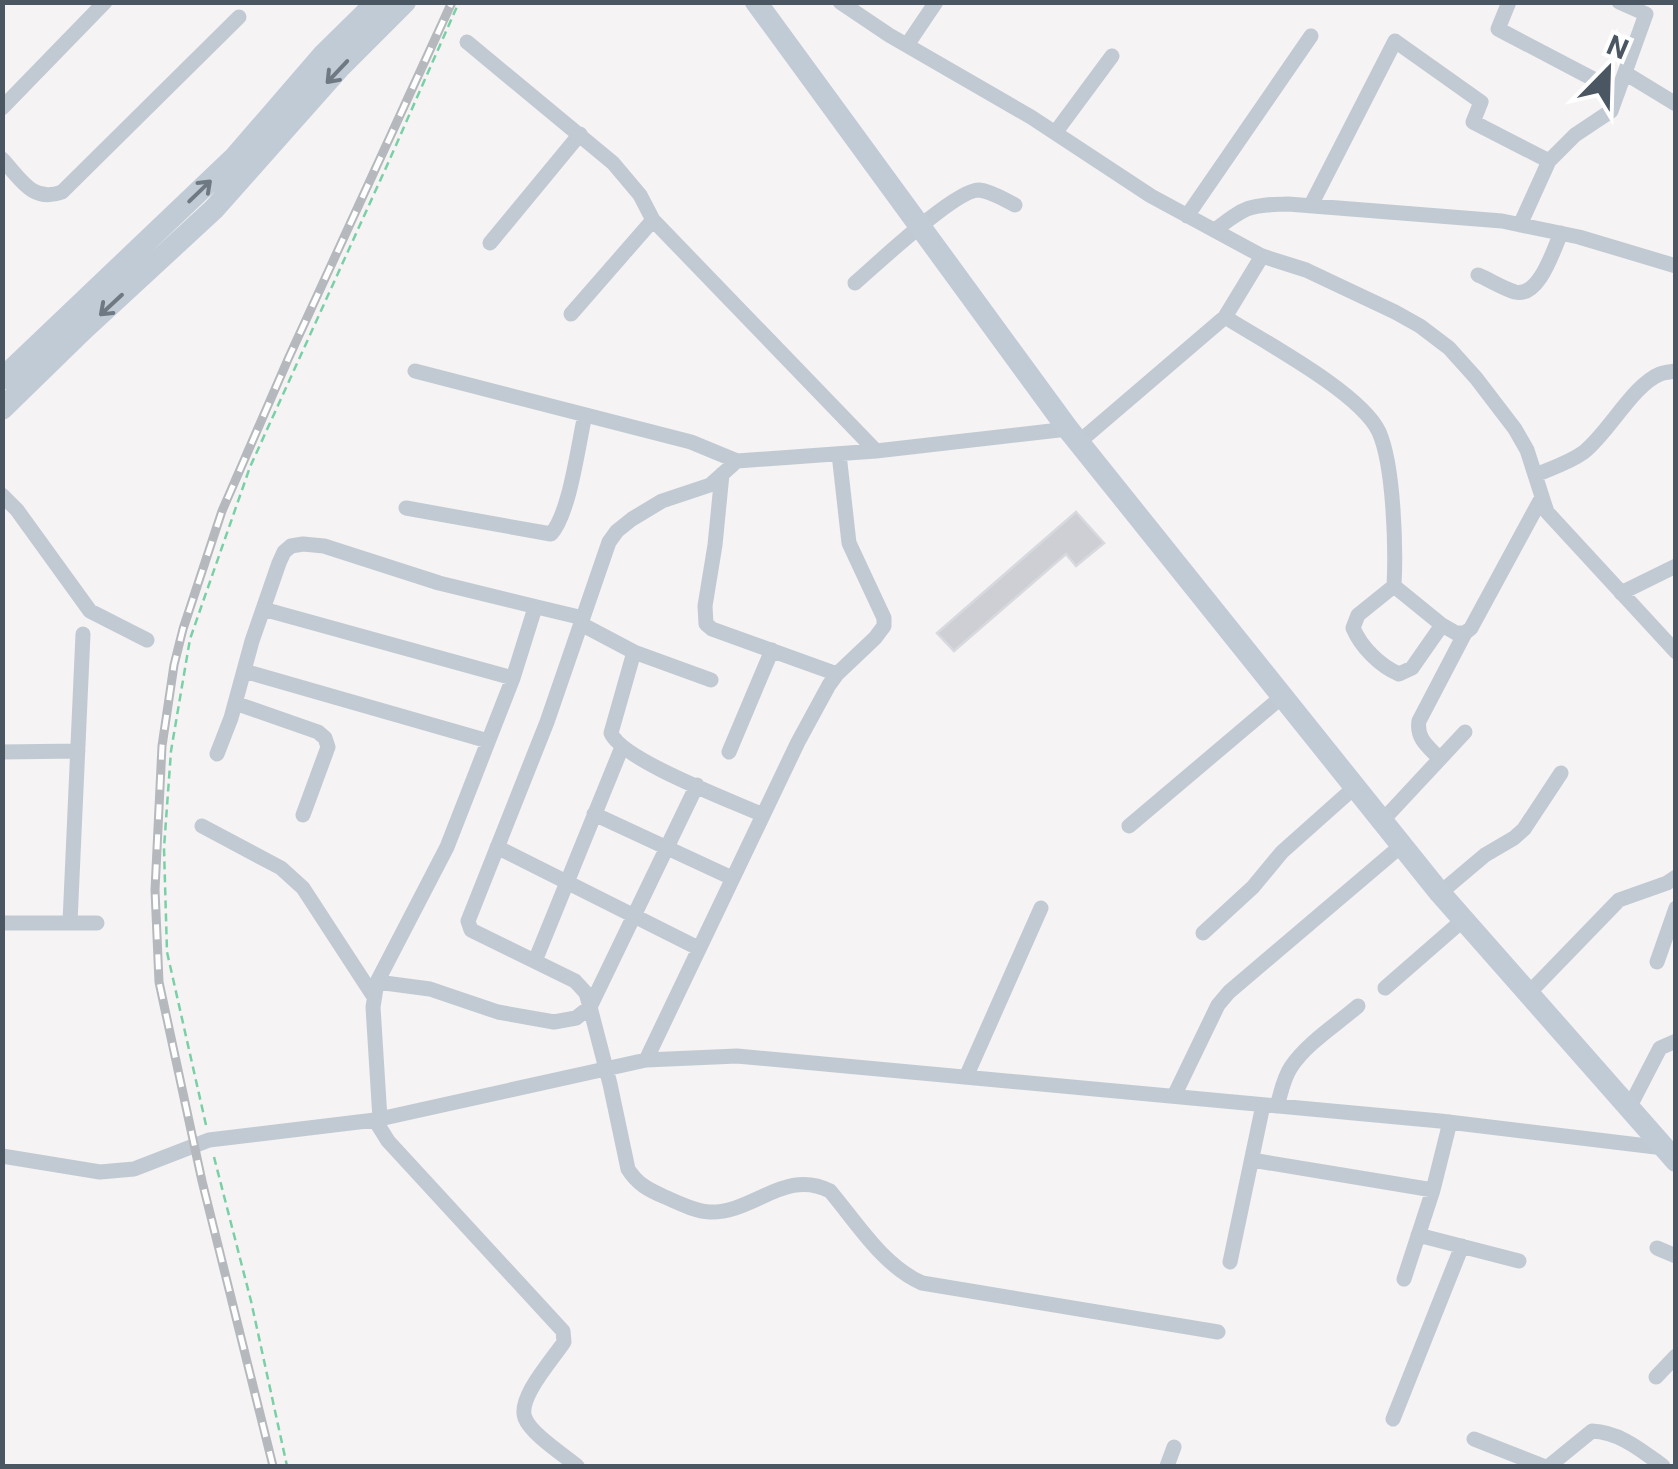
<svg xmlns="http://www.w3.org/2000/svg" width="1678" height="1469" font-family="Roboto,sans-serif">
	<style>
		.building { fill: #cdcfd5; stroke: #d7d9de; stroke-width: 2.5 }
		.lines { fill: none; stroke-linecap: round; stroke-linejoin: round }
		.path { stroke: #7ad0a6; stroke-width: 2.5; stroke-dasharray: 8 5; stroke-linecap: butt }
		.street { stroke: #c1cad2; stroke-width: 15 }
		.secondary { stroke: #c1cbd6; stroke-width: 22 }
		.rail-casing { stroke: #b5b8bd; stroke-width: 9 }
		.rail { stroke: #fff; stroke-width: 5; stroke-dasharray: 15; stroke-linecap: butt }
		.oneway { stroke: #6e7984 }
	</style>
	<rect width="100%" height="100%" fill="#f5f3f3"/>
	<path class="building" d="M1076,512L1104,543L1076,566L1066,554L954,651L937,633Z"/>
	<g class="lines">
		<path class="path" d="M206,1125L167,952L164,848L171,751L190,639L250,467L389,161L459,2
			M214,1157L251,1301L287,1466"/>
		<path class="street" d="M840,2L889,35L1031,117L1151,196L1262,256L1306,270L1395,312L1420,326L1449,348L1476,378L1515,429L1527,450L1547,512L1676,652
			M1509,2L1498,29L1618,92
			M467,42L613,163L640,195L653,220L876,451
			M907,45L936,2
			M1625,73L1676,104
			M2,108L105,2
			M1055,133L1112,56
			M2,159C21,179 32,203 62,192L239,17
			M1311,205L1395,41L1481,102L1473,122L1549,161
			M1187,216L1311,36
			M1520,225L1549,161L1575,135L1611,111L1646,14L1619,2
			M1215,230C1246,206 1249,205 1288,204L1502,221L1579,237L1676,266
			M490,243L580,134
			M1262,256L1225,317C1263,341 1361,393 1379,432C1394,466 1396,549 1394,586L1358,615L1353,628C1361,647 1380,666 1399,674L1412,668L1442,625L1394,586
			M1478,275C1490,280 1502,288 1515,292C1539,298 1553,251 1561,233
			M855,283C876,265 956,189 979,190C991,191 1005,200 1015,205
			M571,314L653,220
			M415,371L691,442L737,461L876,451L1068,429
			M1079,442L1225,317
			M737,461L710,485L662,501L632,519L617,531L609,542L547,722L468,921L471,930L575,981L586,993L590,1007L610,1084L628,1169C637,1184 649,1190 665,1197C679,1203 694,1211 710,1212C754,1213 785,1168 830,1191C857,1223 883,1266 922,1283L1218,1332
			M722,474L715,545L705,606L706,624L712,629L837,674
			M1535,475C1552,468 1569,463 1584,452C1609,432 1633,385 1660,374C1665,372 1670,372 1676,371
			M2,495L17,510L90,611L147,640
			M406,508L551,534C570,513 578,445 585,415
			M1621,593L1676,566
			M263,609L513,678
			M581,624L634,652L711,680
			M1442,625L1456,633H1465L1471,628L1542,497
			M634,652L611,733C622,760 732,801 763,815
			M244,671L488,741
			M235,703L318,732L325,738L328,747L303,815
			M2,752L78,751
			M729,752L772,650
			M217,754L231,718L252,641L279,563L284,552L291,546L303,544L324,546L439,583L537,607
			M1440,759C1429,747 1416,739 1419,721L1465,633
			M594,814L732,878
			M1383,820L1465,732
			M202,826L281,868L303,888L374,997
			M1129,826L1284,695
			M497,847L698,948
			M1440,893L1485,855L1514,838L1524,829L1561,773
			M70,922L83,634
			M2,923H97
			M1203,933L1253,887L1282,852L1356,786
			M535,961L622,747
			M1657,962L1676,908
			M377,982L430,989L498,1012L554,1022L576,1018L590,1007L697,785
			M1385,988L1463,920
			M1528,994L1619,900L1667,883L1676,877
			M646,1060L798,742L829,685L837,674L875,638L884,626V618L849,543L839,454
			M966,1077L1041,908
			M1174,1096L1218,1005L1229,992L1402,845
			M1277,1106C1281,1093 1283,1079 1291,1067C1307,1043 1336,1025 1358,1006
			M1629,1108L1660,1048L1676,1041
			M380,1119L373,1007L377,982L447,847L513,678L534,611L537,607L583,618
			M375,1120L388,1141L563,1331L564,1342C553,1359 517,1398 525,1418C531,1434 564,1455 577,1466
			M2,1156L100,1172L134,1169L209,1140L375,1120L646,1060L737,1056L1440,1121L1664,1148
			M1252,1160L1433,1190
			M1418,1235L1519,1261
			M1657,1248L1676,1256
			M1230,1262L1263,1105
			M1404,1279L1433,1190L1450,1122
			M1656,1377L1676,1356
			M1393,1419L1462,1246
			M1474,1439L1543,1466
			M1167,1466L1174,1447
			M1549,1466L1592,1431C1620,1432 1642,1451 1663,1466"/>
		<path class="secondary" d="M756,2L1068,429L1440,893L1676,1161
			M2,379L235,157L324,54L377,2
			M2,409L83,330L214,209L340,67L405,2"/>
		<g class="rail-casing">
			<path id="rail" d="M273,1466L202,1181L159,982L155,890L162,746L174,665L183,629L222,511L289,357L452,2"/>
		</g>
		<use href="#rail" class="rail"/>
	</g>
	<defs><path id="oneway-shaft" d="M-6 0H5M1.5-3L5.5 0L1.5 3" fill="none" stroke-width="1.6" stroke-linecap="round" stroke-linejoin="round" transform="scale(2.5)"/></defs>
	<g class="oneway">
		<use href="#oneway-shaft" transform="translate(337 72) rotate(133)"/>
		<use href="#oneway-shaft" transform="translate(200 191) rotate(-44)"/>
		<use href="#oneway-shaft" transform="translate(111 305) rotate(137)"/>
	</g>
	<rect width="1678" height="1469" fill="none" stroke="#4a5661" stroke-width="10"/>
	<g transform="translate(1608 70) rotate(23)" stroke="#ffffff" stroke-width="8" paint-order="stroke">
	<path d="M0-8L18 38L0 25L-18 38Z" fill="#4a5661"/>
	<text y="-15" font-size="28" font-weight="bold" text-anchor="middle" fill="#4a5661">N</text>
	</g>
</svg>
